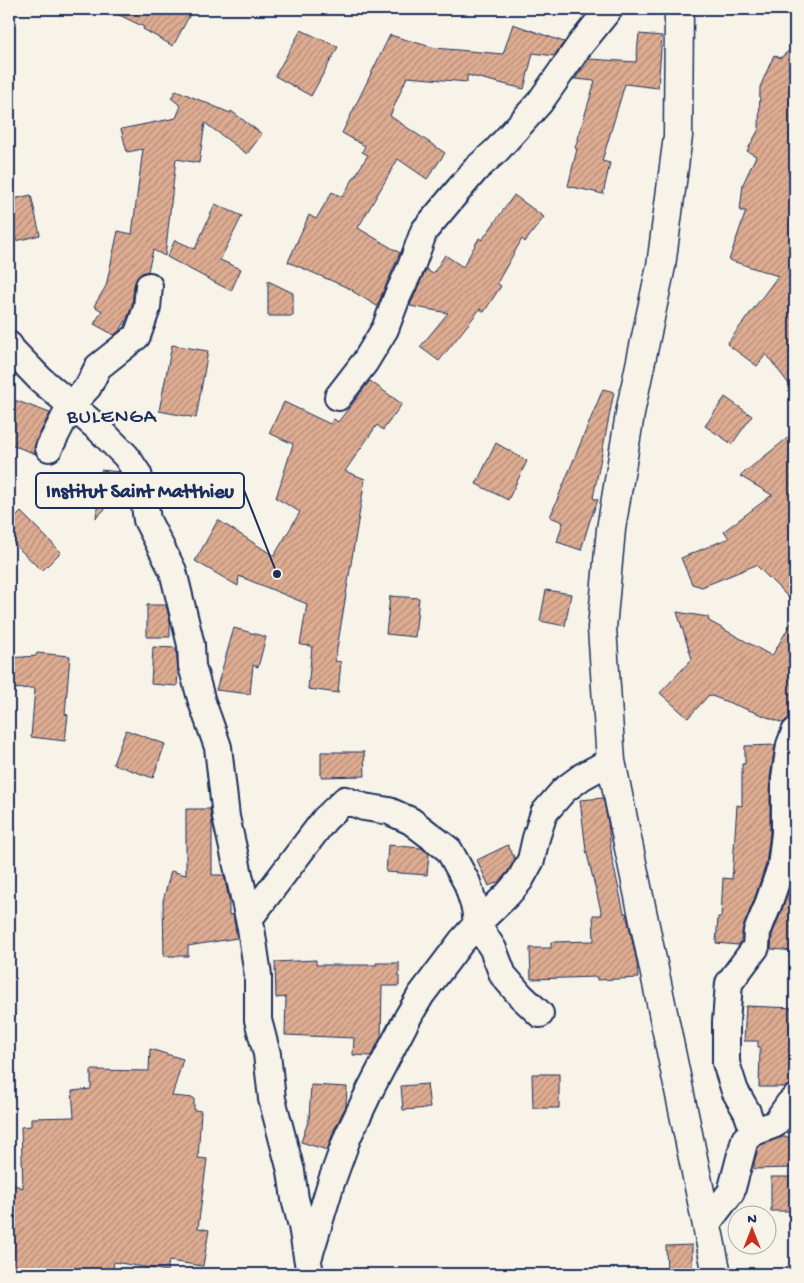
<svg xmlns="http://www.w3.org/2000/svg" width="804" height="1283" font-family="'Gochi Hand',sans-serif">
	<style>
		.building { fill: url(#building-hatch); stroke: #1b2f5e }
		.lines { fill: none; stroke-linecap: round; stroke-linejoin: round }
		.minor-casing { stroke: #1b2f5e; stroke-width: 30 }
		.tertiary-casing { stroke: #1b2f5e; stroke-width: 31 }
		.minor { stroke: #f7f3e8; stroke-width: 26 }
		.tertiary { stroke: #f7f3e8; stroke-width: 28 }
		.labels { text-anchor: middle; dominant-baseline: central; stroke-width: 5; stroke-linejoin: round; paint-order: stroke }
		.quarter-label { font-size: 21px; letter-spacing: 1px; fill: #1b2f5e; stroke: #f7f3e8 }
		.leader { fill: none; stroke: #1b2f5e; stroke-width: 2 }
		.callout-dot { fill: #1b2f5e; stroke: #f7f3e8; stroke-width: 2 }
		.callout { fill: #f7f3e8; stroke: #1b2f5e; stroke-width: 2 }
		.callout-label { font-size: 20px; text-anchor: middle; font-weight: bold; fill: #1b2f5e }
	</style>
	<defs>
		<pattern id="building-hatch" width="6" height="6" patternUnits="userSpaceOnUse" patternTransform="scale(1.25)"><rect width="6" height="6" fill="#deac91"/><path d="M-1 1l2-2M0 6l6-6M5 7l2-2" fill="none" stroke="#b38c7a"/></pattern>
	</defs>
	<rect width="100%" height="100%" fill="#f7f3e8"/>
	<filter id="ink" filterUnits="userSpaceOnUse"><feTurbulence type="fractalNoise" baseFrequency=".02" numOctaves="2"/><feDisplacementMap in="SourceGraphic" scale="10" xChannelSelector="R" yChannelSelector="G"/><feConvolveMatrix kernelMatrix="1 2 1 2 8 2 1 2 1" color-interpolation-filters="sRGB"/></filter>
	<g filter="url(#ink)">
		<path class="building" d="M107,9H193L173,46L143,29L144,27Z
			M513,24L564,42L554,56L533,53L524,89L467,75V82L407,77L390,116L445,153L427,179L398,159L358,228L400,253L377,306L352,291L353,290L288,262L309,215L316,219L332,192L342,197L368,155L362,152L365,146L342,133L390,35L435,48L503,54Z
			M301,30L338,47L311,96L275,76Z
			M639,34L662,36L658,88L625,84L602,161L610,163L603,194L568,186L577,149L575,148L595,81L575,79L589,59L636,62Z
			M795,46V392L766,354L757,366L727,344L778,276L729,260L746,211H740L743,184L756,156L747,151L759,129L760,87L774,55L780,58Z
			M176,90L230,113L231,111L262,134L247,154L205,123L199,163L176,159L165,256L153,250L148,271L142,273L137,278L134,285L132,305L127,319L120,330L114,335L94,324L102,311L94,306L106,286L118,231L132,234L143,149L127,152L121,129L176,118L181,106L171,98Z
			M31,195L40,235L16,241L13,229L9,230V200Z
			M514,195L544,217L525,242L522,239L497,283L501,286L484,312L480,309L439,361L420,347L448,313L410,306L411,303L426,269L433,274L445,255L463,267L479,238L482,240Z
			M215,204L242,216L220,260L241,269L231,291L167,257L175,240L195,249Z
			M268,281L293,293V316H268Z
			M172,345L208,351L196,418L159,411Z
			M370,381L402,404L383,430L377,425L345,471L365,479L335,661L341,662L338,693L308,689L312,646L300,645L307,604L239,576L238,586L195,561L218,520L274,556L300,512L276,498L293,444L269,433L284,402L330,424L334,419L338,422Z
			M603,389L614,392L593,498L598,500L590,520L581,550L557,542L563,522L550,517Z
			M725,397L752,416L732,444L705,426Z
			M9,398L50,413L36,441L34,448L36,454L9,444Z
			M795,432V604L756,565L702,587L692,584L681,558L729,538L724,531L772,495L740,476Z
			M496,443L527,461L508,500L476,484Z
			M101,470L119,472L124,480L126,488L96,518Z
			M21,512L61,552L42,571L9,539V524Z
			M546,590L571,594L565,626L540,621Z
			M390,596L419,598L415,637L386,634Z
			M147,605H166L170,622V637H147Z
			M677,612L708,617L709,621L772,656L795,616V717H792L786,720L783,723L709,695L688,718L660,693L692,659Z
			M234,628L266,637L258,667L253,665L250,694L216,690Z
			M153,647L176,648L178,672L177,686L151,684Z
			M37,653L70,656L65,714L68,715L65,741L31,737L35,688L9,689V658L36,656Z
			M126,730L165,744L153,778L113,764Z
			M775,745L770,778V832L766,864L754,900L743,927L741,942L738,945L716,943L718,917H721L723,878L732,879L737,805L742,806V764H745V746Z
			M321,752H364L365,776L321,777Z
			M603,798L608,823L612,858L624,913H626L637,963L638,978L597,980V977L531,979L530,948H551V942L594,941L593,915H602L586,850L580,800Z
			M186,809H210L212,824V875H224L229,900V915L233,914L237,938L188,946V956H164L163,901L171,871L186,875Z
			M388,845L421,848L429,854L427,875L386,872Z
			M508,845L515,859L508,871L500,881L489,886L477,860Z
			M795,872V951L771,949L772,935L782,910Z
			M316,960V965H376V963H399V986H382L381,1037L371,1056L353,1055L354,1038L285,1035L286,997L276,998L275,962Z
			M746,1006L795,1008V1083L791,1084L785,1087H759L760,1047H758V1041H744Z
			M150,1049L183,1059L172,1096L194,1098V1110L201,1111L198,1158L207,1159L198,1228L209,1230L203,1266L169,1261L167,1271L114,1262L112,1274H9V1183L23,1188L21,1127L31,1126V1118L74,1117L72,1091L91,1089V1070L149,1071Z
			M532,1074H559V1108H533Z
			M427,1084L430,1108L403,1110L401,1086Z
			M311,1085L347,1087L346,1106L334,1130L327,1150L301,1142L309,1119Z
			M782,1137H791L792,1168L754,1169V1163L758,1148L761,1145Z
			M771,1177H795V1211H771Z
			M692,1245V1274H667L666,1246Z"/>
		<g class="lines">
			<g class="minor-casing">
				<path id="minor" d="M9,345L12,350L40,379L99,429L126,456L138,474L144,498L147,520L173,571L191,645L192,666L202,702L218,747L226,817L251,928L258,975V1020L267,1054L272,1099L291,1171L295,1199L302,1226L310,1274
					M338,397L365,362L385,329L397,297L411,267L424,231L476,169L497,150L540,102L580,45L609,9
					M49,448L71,405L88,387L98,367L137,336L147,308L149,286
					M249,919L325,819L345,800L364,807L389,811L411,821L449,850L467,883L475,908L477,924L493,949L503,975L521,996L540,1014
					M754,1132L747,1112L735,1091L726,1063V1022L729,983L756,947L757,932L768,905L781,867L785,833V778L790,745L795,732
					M707,1223L731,1192L745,1139L754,1132L775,1124L789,1104L795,1098
					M309,1256L331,1183L348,1136L371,1088L408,1017L421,995L461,942L477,924L508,894L520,880L531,860L536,838L544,813L564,790L583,776L611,761"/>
			</g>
			<g class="tertiary-casing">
				<path id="tertiary" d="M679,9L678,136L661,266L631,408L611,529L602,628L611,761L717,1274"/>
			</g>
			<use href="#minor" class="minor"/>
			<use href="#tertiary" class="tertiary"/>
		</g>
	</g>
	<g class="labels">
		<g class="quarter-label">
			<text x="112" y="418">BULENGA</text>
		</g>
	</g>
	<path class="leader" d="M277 574L244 490"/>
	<circle class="callout-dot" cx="277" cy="574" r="5"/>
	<rect class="callout" x="36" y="473" width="208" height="35" rx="5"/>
	<g class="callout-label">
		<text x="140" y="497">Institut Saint Matthieu</text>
	</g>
	<rect width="804" height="1283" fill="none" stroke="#f7f3e8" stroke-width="30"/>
	<rect x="15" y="15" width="774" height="1253" fill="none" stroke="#1b2f5e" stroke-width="2" filter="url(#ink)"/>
	<g transform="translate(752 1230)"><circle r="24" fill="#f7f3e8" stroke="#9fa5b1"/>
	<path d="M0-4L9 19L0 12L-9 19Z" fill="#c8321e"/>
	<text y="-8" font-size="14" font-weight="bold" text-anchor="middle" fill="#1b2f5e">N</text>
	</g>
</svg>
